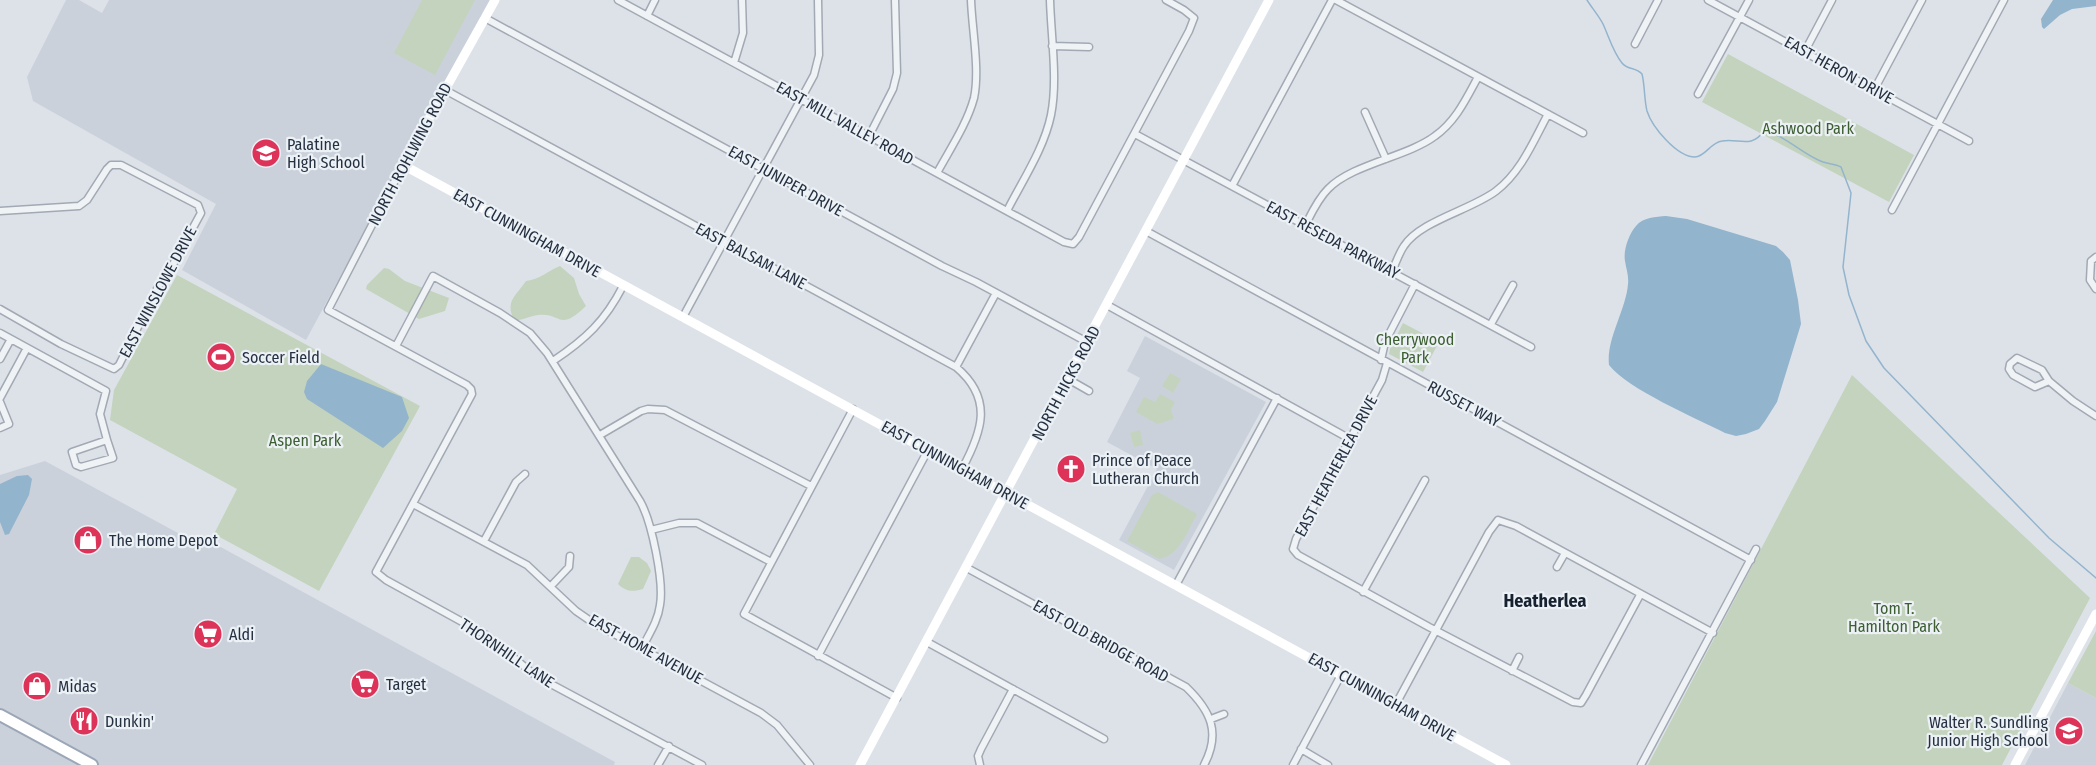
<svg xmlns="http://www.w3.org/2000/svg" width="2096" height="765" font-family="'Fira Sans Condensed',sans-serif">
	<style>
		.built { fill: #cbd1db }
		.green { fill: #c4d3bd }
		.water { fill: #93b4cd }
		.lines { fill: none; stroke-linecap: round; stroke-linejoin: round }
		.stream { stroke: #93b4cd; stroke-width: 1.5 }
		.street-casing { stroke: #a2a9b3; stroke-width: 9 }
		.primary-casing { stroke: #9ba7b6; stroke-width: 14 }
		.street { stroke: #f0f3f6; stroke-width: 6 }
		.secondary { stroke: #fff; stroke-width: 9 }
		.primary { stroke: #fff; stroke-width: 10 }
		.labels { text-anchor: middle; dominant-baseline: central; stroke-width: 4.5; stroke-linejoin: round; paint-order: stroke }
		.street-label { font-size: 16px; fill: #253141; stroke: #ecf1f6 }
		.park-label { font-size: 16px; fill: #3c5e30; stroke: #ecf1f6 }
		.poi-label { font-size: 16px; fill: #253141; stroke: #ecf1f6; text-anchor: start }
		.neighbourhood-label { font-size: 18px; font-weight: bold; fill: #172231; stroke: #ecf1f6 }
	</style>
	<rect width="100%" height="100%" fill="#dde2e9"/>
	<path class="built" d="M66,0H79L102,13L109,0H490L306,340L182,270L216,204L33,101L27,77Z
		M1145,336L1266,402L1174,570L1119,540L1157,469L1107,442L1140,378L1127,371Z
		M45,461L202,546L206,539L615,762L614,765H0V475Z
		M2068,683L2096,698V765H2025Z"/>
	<path class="green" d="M422,0H475L435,75L394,53Z
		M1728,54L1914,155L1889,202L1702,102Z
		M560,266L574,278L579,294L586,306C558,333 562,312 538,315C529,316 522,321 514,320C505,301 515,297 526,281C541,279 547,271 560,266Z
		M384,268L389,269L405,281L449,298L445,311L419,319L366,289L367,285Z
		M177,275L420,406L319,591L214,534L237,489L110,420L114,390Z
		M1403,323L1439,342L1423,372L1389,354L1390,349Z
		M1170,373L1181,379L1173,393L1162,386Z
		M1852,375L2090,598L2002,765H1648Z
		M1160,394L1175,402L1171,410L1174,419L1157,424L1136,412L1144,397L1155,402Z
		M1140,430L1143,445L1134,447L1130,433Z
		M1158,492L1197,514C1187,532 1180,555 1159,559L1127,541L1152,495Z
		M631,557H639L647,563L651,571L643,589C633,592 626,592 618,584Z
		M2096,631V698L2068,683Z"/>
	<path class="water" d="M2053,0H2096V6L2072,9L2060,15L2044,29L2042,27L2041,19Z
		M1666,216L1687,219L1776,246L1783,252L1790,260L1798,300L1801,324L1777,402L1765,421L1759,429L1746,434L1736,436L1725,433C1694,417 1629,390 1609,365C1606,339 1626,310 1628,284C1629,276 1626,268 1625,261C1623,250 1629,234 1636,226C1643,217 1656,217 1666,216Z
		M321,364L402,397L409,418L402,431L383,448L307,399L304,392L307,381Z
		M28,475L32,479L29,495L9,534L5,535L0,522V484L17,476Z"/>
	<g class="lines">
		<path class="stream" d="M1587,0C1592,8 1599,16 1603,24C1609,37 1613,52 1622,63C1627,70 1636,67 1642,74C1645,86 1644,99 1647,111C1652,127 1677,157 1695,157C1705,157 1711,142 1722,141C1739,138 1751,149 1764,131C1784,134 1803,155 1823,162C1829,164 1835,164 1841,167L1851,193L1843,267L1849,295L1866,341L1884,368L2049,538L2096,578"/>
		<g class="street-casing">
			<path id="street" d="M618,0L1064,242L1073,244L1079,237L1189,31L1194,18L1184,10L1166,0
				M1336,0L1583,133
				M1708,0L1969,141
				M647,16L655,0
				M485,18L942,266L976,282L1087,342
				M1635,44L1658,0
				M1052,46L1089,47
				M1805,51L1832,0
				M734,63L743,33L742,0
				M445,90L956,367C994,399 982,432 962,469
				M1874,90L1922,0
				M1698,94L1749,0
				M1365,112L1386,159
				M1135,134L1531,347
				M869,136L893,89L897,73L895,0
				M403,165L328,310L467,385L471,389L472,394L376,572L386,580L486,635L536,676L702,765
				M937,173C950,149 967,124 974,98C980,70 972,29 971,0
				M1232,186L1332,0
				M1892,210L2004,0
				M0,211L79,206L87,200L107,169L111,165H121L198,205L201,213L170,270L158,287L119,365L114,369L61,344L0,309
				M1007,211C1022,181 1044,149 1051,115C1058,80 1051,36 1050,0
				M1306,224C1312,212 1318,199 1328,189C1352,164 1407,157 1435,136C1456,121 1466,99 1478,77
				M1146,231L1751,560
				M2096,257L2091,261L2090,280L2096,289
				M1392,271C1396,263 1399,253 1404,246C1420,221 1471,210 1496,191C1521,172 1533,142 1548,114
				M1107,305L1350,439
				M683,317L814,75L819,55L818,0
				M1491,324L1513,285
				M0,333L106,391L100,414L107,440L72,452L76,465L81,467L113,458L107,440
				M396,346L433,276L500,313L530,333L547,353L640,501C652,522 664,582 660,605C658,621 649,634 642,648
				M0,359L11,339
				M1381,360L1385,342L1415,284
				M553,361C586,339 605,321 623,286
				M1387,363L1382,380L1296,539L1293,549L1298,555L1429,627L1573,702L1581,703L1586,695L1640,595
				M956,367L996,293
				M1068,379L1089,391
				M2049,381L2035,387L2013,375L2009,369L2010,364L2017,358L2042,370L2049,381L2073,401L2096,416
				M0,398L27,348
				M0,402L9,424L0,428
				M853,409L744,614L897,698
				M600,435L641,411L648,409L665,410L811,486
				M413,504L527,565L576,611L592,622L761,713L777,725L810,765
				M651,530L679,523H697L771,562
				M484,541L516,482L525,474
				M1557,567L1565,553
				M967,568L1186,687C1211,711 1221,733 1204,765
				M1176,585L1277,398
				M551,586L569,567L570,556
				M1363,592L1425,480
				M927,642L1104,739
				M818,656L928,450
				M1512,671L1519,657
				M1396,704L1489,532L1498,520L1516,526L1713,633
				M1211,719L1224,714
				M1301,749L1328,765
				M658,765L669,746
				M980,765L978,756L981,749L1013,689
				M1293,765L1341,675
				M1641,765L1756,549"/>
		</g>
		<g class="primary-casing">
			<path id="primary" d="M0,715L92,765"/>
		</g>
		<use href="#street" class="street"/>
		<path class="secondary" d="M495,0L403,165L1506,765
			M860,765L1269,0
			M2015,765L2096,614"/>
		<use href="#primary" class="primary"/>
	</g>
	<defs>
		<g id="school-disc" transform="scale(1.5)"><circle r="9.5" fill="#dd3359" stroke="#ecf1f6"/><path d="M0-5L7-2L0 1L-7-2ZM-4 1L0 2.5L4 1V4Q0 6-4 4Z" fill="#fff"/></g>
		<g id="stadium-disc" transform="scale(1.5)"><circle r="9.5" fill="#dd3359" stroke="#ecf1f6"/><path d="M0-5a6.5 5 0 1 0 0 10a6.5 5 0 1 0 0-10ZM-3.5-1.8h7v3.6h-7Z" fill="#fff"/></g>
		<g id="church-disc" transform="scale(1.5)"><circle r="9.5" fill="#dd3359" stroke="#ecf1f6"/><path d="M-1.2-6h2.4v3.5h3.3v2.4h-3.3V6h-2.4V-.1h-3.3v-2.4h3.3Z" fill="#fff"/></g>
		<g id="shop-disc" transform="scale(1.5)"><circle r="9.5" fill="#dd3359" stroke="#ecf1f6"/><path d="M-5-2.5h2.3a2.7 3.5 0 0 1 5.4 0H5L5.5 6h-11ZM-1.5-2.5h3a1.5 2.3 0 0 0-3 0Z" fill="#fff"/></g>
		<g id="supermarket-disc" transform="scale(1.5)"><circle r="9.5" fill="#dd3359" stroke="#ecf1f6"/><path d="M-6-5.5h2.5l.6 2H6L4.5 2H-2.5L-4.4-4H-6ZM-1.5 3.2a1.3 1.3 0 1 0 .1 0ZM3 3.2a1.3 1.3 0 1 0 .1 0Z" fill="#fff"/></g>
		<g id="restaurant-disc" transform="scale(1.5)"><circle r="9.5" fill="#dd3359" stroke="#ecf1f6"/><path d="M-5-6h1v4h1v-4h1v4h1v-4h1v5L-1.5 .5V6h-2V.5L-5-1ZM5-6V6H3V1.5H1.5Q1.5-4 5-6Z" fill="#fff"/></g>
	</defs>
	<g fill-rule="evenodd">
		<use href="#school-disc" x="266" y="153"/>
		<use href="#stadium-disc" x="221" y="357"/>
		<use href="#church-disc" x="1071" y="469"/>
		<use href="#shop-disc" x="88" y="540"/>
		<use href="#supermarket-disc" x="208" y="634"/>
		<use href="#supermarket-disc" x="365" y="684"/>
		<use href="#shop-disc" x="37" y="686"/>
		<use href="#restaurant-disc" x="84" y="721"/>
		<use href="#school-disc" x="2069" y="731"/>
	</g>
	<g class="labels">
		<g class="street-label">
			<text transform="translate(1839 70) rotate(29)">EAST HERON DRIVE</text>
			<text transform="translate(845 123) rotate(29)">EAST MILL VALLEY ROAD</text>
			<text transform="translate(410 154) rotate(-62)">NORTH ROHLWING ROAD</text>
			<text transform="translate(786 181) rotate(29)">EAST JUNIPER DRIVE</text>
			<text transform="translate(527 233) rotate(29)">EAST CUNNINGHAM DRIVE</text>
			<text transform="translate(1333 240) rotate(28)">EAST RESEDA PARKWAY</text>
			<text transform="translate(751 256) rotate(28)">EAST BALSAM LANE</text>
			<text transform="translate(158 292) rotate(-62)">EAST WINSLOWE DRIVE</text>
			<text transform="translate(1066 383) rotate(-62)">NORTH HICKS ROAD</text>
			<text transform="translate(1464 404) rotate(28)">RUSSET WAY</text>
			<text transform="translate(955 465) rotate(29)">EAST CUNNINGHAM DRIVE</text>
			<text transform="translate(1336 466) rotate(-62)">EAST HEATHERLEA DRIVE</text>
			<text transform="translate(1101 641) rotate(29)">EAST OLD BRIDGE ROAD</text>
			<text transform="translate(646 649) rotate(29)">EAST HOME AVENUE</text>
			<text transform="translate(507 653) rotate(34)">THORNHILL LANE</text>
			<text transform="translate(1382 697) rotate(29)">EAST CUNNINGHAM DRIVE</text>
		</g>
		<g class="park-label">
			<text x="1808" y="128">Ashwood Park</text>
			<text x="1415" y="339">Cherrywood<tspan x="1415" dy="18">Park</tspan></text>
			<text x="305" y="440">Aspen Park</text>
			<text x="1894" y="608">Tom T.<tspan x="1894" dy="18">Hamilton Park</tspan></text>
		</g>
		<g class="poi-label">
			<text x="287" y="144">Palatine<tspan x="287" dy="18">High School</tspan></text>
			<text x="242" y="357">Soccer Field</text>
			<text x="1092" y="460">Prince of Peace<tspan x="1092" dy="18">Lutheran Church</tspan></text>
			<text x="109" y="540">The Home Depot</text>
			<text x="229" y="634">Aldi</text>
			<text x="386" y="684">Target</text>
			<text x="58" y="686">Midas</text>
			<text x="105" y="721">Dunkin'</text>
			<text x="2048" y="722" text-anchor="end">Walter R. Sundling<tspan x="2048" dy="18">Junior High School</tspan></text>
		</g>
		<g class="neighbourhood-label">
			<text x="1545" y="601">Heatherlea</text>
		</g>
	</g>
</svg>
